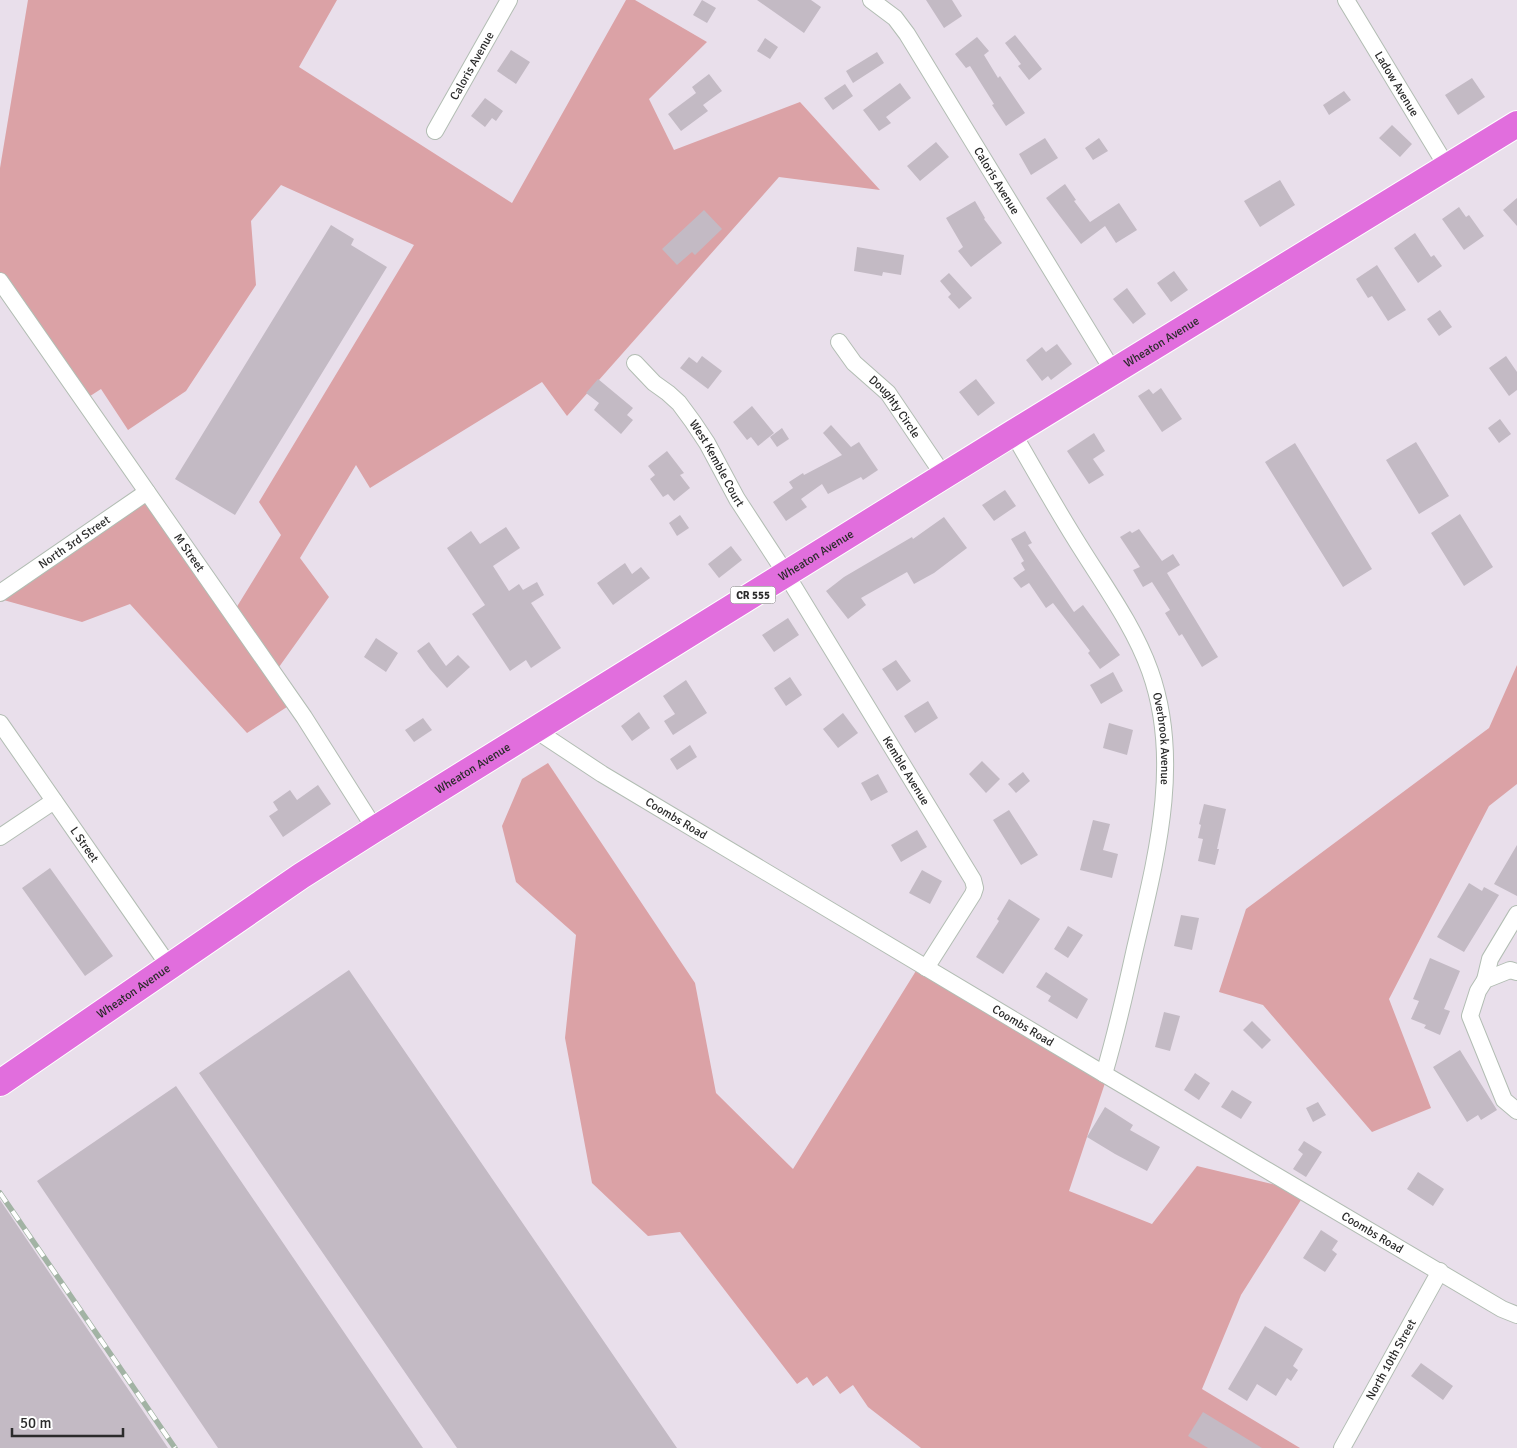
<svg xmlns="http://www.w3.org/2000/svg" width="1517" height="1448" font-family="Signika,sans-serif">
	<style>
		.green { fill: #dba2a6 }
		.building { fill: #c3bac4 }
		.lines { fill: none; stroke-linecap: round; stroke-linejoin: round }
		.street-casing { stroke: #b2bdb3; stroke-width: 18 }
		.primary-casing { stroke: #fff; stroke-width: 28 }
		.street { stroke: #fff; stroke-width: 16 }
		.primary { stroke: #e16edd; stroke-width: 26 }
		.rail-casing { stroke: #a2b3a4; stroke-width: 5.5 }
		.rail { stroke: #fff; stroke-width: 4; stroke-dasharray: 11; stroke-linecap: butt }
		.labels { text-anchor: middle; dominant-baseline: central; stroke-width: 4; stroke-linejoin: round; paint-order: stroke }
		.shield { fill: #fff; stroke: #6b6b6b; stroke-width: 1 }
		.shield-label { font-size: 11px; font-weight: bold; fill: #2b2b2b }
		.street-label { font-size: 12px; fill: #2b2b2b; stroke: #fff }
	</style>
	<rect width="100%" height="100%" fill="#e9dfeb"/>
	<path class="green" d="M28,0H337L299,67L512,203L626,0H635L707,42L649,99L674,150L800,102L880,190L779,177L567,416L542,382L370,488L356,465L300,558L329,597L274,674L293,703L247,733L130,604L82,622L0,599L153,498L233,613L281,535L259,502L414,245L281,185L251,221L256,285L186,391L128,430L101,389L84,400L0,284V168Z
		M1517,665V784L1489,806L1389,999L1431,1108L1372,1132L1263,1005L1219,992L1246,909L1489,728Z
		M548,763L695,983L716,1093L793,1169L919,966L1107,1077L1069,1191L1152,1224L1197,1166L1306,1192L1241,1295L1202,1389L1300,1448H921L868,1407L853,1385L840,1394L827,1376L813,1386L807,1377L797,1384L680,1232L648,1236L592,1183L565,1038L576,935L516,882L502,826L522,779Z"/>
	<path class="building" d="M702,0L716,8L707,23L693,15Z
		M757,0H811L821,7L804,33Z
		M926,0H952L962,16L944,28Z
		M1015,35L1042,69L1029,80L1018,66L1021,64L1005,43Z
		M977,37L989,51L984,55L998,78L1000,76L1025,113L1006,126L992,105L994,104L970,66L966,68L955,54Z
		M765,38L778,47L770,59L757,51Z
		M511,50L530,62L516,84L497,71Z
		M877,52L884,63L853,83L846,71Z
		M709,74L722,91L703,105L708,111L681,131L668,114L696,93L692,87Z
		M1472,78L1485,97L1458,115L1445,95Z
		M900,83L911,98L886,117L891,123L879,131L863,110Z
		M845,84L853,96L833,110L824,98Z
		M1344,91L1351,100L1329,115L1323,105Z
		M485,98L503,111L496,121L492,118L485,127L471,116Z
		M1392,125L1412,144L1400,157L1379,138Z
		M1045,138L1058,158L1031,175L1019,154Z
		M1099,138L1108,151L1093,160L1085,148Z
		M936,142L949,157L920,181L907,166Z
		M1280,180L1295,205L1260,227L1244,201Z
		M1065,184L1076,200L1074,201L1090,222L1119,203L1137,230L1116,243L1105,226L1081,244L1046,198Z
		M1517,198V226L1503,210Z
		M975,201L985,218L984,219L1002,243L971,267L958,251L963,247L946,218Z
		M1459,207L1466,217L1469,215L1484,236L1464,250L1442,219Z
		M704,210L722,229L695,255L692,252L677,265L662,249Z
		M331,225L354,239L351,245L387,267L235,515L175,479Z
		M1415,233L1431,257L1434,255L1442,266L1418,283L1394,248Z
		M857,247L904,255L901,275L883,272L882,276L854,271Z
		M1377,265L1406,310L1388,321L1372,296L1368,298L1356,279Z
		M1174,271L1188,290L1171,302L1157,283Z
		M949,273L972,298L959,309L948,297L951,294L940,281Z
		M1127,288L1146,314L1133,324L1113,299Z
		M1440,310L1452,327L1439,336L1427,319Z
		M1057,344L1072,364L1051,380L1048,376L1042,381L1026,360L1042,347L1046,352Z
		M702,356L722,371L708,389L680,368L689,357L697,363Z
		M1506,356L1517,372V390L1509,396L1489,368Z
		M598,379L633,408L627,415L633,420L621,434L594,410L599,403L586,393Z
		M976,379L995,403L978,416L959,392Z
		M1161,388L1182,419L1162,432L1138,396L1149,389L1153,394Z
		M752,406L774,433L758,446L751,437L747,440L733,422Z
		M1500,419L1511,434L1499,443L1488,428Z
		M831,425L851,447L859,442L878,470L863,480L861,477L828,494L822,484L801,499L807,507L786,521L773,502L793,488L789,482L803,473L804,475L842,455L823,433Z
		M782,428L789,439L777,447L770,437Z
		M1094,433L1105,451L1093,459L1104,475L1089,484L1067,451Z
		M1416,442L1449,496L1419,514L1386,460Z
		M1295,443L1372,569L1343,587L1265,462Z
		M667,451L684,473L680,475L690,488L674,501L668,494L663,497L650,479L655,475L648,466Z
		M1005,490L1016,506L994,521L982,505Z
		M1460,514L1493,567L1464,586L1431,533Z
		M680,515L689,528L677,536L669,523Z
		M944,517L967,548L934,573L914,584L907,572L861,598L866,605L848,619L826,591L844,577L912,537L913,539Z
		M506,527L520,548L493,566L509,591L519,584L523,590L537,582L544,595L531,603L561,648L531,668L526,660L510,671L472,614L485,605L447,548L471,531L480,544Z
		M1139,529L1162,561L1173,554L1180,565L1167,573L1218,657L1202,667L1182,634L1179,636L1165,613L1170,610L1152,582L1143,587L1133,570L1140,567L1120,537L1130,531L1132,533Z
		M1025,531L1032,543L1028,545L1074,612L1083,605L1120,655L1100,669L1088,653L1090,651L1053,603L1046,608L1029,583L1021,588L1013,578L1025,570L1021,563L1024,561L1011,539Z
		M731,546L742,560L719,578L708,564Z
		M625,563L632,574L641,567L650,578L613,605L597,583Z
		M788,618L799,635L774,652L762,635Z
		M376,638L398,653L386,672L364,657Z
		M429,642L446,666L458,655L470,667L447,688L430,669L417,651Z
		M896,660L911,681L897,691L882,669Z
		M1113,672L1123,691L1101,704L1090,685Z
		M790,677L802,695L786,706L774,688Z
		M686,680L707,713L673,735L664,721L675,714L663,696Z
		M928,701L938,718L915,733L904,716Z
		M639,712L650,728L632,741L621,726Z
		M843,713L858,733L838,748L823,729Z
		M423,718L432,730L414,742L405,730Z
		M1109,723L1133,730L1127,755L1103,748Z
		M690,745L697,757L677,770L670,759Z
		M982,761L1000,779L986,793L969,774Z
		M1023,772L1030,781L1016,793L1008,784Z
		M878,774L888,792L871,801L861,783Z
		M318,785L331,804L283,837L269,816L278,810L273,802L290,790L297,800Z
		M1204,804L1226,809L1217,849H1219L1215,865L1198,861L1203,839L1198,838L1201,825L1199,824Z
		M1009,810L1038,855L1021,865L993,820Z
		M1093,820L1110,824L1103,850L1118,854L1112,878L1080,870Z
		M917,830L927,847L901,862L891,845Z
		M1517,845V896L1494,884Z
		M50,868L113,956L85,976L22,888Z
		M922,870L942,881L930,904L909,893Z
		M1469,883L1482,891L1484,887L1499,895L1464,952L1437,937Z
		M1009,899L1040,919L1003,974L976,957L999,921L997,919Z
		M1181,915L1199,918L1192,950L1174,946Z
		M1068,926L1083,935L1068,958L1054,949Z
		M1430,958L1460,971L1444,1009L1450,1011L1440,1035L1424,1028L1426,1025L1411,1019L1419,1001L1413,999Z
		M349,970L677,1448H457L199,1073Z
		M1046,972L1088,999L1077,1019L1048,1001L1051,996L1036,987Z
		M1164,1012L1180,1016L1170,1051L1155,1047Z
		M1252,1021L1271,1040L1262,1049L1243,1030Z
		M1460,1050L1497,1110L1481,1120L1478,1115L1467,1122L1433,1067Z
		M1195,1073L1210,1083L1199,1100L1184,1090Z
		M176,1086L423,1448H218L37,1181Z
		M1232,1090L1252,1102L1241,1119L1221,1107Z
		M1318,1102L1326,1115L1313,1122L1306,1108Z
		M1105,1107L1133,1125L1130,1130L1160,1147L1147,1171L1115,1154L1087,1137Z
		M1304,1141L1322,1152L1306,1177L1293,1169L1303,1154L1298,1150Z
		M1418,1172L1444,1189L1433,1206L1407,1189Z
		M0,1200L168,1448H0Z
		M1321,1230L1338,1241L1332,1250L1337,1254L1325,1272L1303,1258Z
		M1265,1326L1303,1349L1293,1366L1298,1370L1291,1381L1287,1378L1276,1396L1257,1384L1247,1401L1228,1389Z
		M1421,1363L1453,1386L1443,1400L1411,1376Z
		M1203,1412L1262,1448H1208L1188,1436Z"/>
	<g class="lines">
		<g class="street-casing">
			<g id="street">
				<path id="s1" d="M871,0L895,18L907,34L1113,371"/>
				<path id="s2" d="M1346,0L1447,167"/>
				<path id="s3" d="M435,131L509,0"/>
				<path id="s4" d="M0,281L304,717L375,829"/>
				<path id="s5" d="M839,342L854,363L888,393L944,476"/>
				<path id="s6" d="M635,363L654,383L668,393L679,403L693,422L707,443L737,499L786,574L973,880L975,888L973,894L926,968"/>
				<path id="s7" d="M1013,433C1036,473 1059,514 1084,553C1108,591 1135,629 1150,671C1183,763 1155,862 1134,953C1125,994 1116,1034 1104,1074"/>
				<path id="s8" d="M0,593L147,492"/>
				<path id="s9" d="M0,723L169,966"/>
				<path id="s10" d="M534,729L602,774L1104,1074L1502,1309L1517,1315"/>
				<path d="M0,837L54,801"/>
				<path d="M1517,972L1510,970L1485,980L1478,991L1470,1016L1504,1100L1517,1111"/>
				<path d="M1485,980L1490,959L1517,914"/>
				<path id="s11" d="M1342,1448L1440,1271"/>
			</g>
		</g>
		<g class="primary-casing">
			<g id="primary">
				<path id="s12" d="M0,1083L301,876L375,829L1013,433L1517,124"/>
			</g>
		</g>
		<use href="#street" class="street"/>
		<use href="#primary" class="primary"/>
		<g class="rail-casing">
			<path id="rail" d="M0,1193L175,1448"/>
		</g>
		<use href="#rail" class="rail"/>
	</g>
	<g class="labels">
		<rect class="shield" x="730.5" y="586.5" width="45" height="17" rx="4"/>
		<g class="shield-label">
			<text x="753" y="595">CR 555</text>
		</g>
		<g class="street-label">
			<text stroke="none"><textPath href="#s3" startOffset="75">Caloris Avenue</textPath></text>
			<text stroke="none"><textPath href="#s2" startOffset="98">Ladow Avenue</textPath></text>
			<text stroke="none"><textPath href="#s1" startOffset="222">Caloris Avenue</textPath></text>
			<text stroke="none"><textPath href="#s12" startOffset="1378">Wheaton Avenue</textPath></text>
			<text stroke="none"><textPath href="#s5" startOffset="86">Doughty Circle</textPath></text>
			<text stroke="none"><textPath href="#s6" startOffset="131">West Kemble Court</textPath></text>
			<text stroke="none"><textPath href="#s8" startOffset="90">North 3rd Street</textPath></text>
			<text stroke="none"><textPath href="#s4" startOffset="331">M Street</textPath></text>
			<text stroke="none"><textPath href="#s12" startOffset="972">Wheaton Avenue</textPath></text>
			<text stroke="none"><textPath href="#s7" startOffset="344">Overbrook Avenue</textPath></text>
			<text stroke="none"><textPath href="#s12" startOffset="568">Wheaton Avenue</textPath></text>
			<text stroke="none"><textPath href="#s6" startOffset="492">Kemble Avenue</textPath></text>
			<text stroke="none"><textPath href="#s10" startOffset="168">Coombs Road</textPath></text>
			<text stroke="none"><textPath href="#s9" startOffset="148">L Street</textPath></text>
			<text stroke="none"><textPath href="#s12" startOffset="162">Wheaton Avenue</textPath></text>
			<text stroke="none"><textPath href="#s10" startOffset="572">Coombs Road</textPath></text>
			<text stroke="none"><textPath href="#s10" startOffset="978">Coombs Road</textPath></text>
			<text stroke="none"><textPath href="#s11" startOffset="101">North 10th Street</textPath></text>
		</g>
	</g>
	<path d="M12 1428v8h111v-8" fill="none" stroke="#2b2b2b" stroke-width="2.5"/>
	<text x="20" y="1428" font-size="15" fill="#2b2b2b" stroke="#ffffff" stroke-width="4" paint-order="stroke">50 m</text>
</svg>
